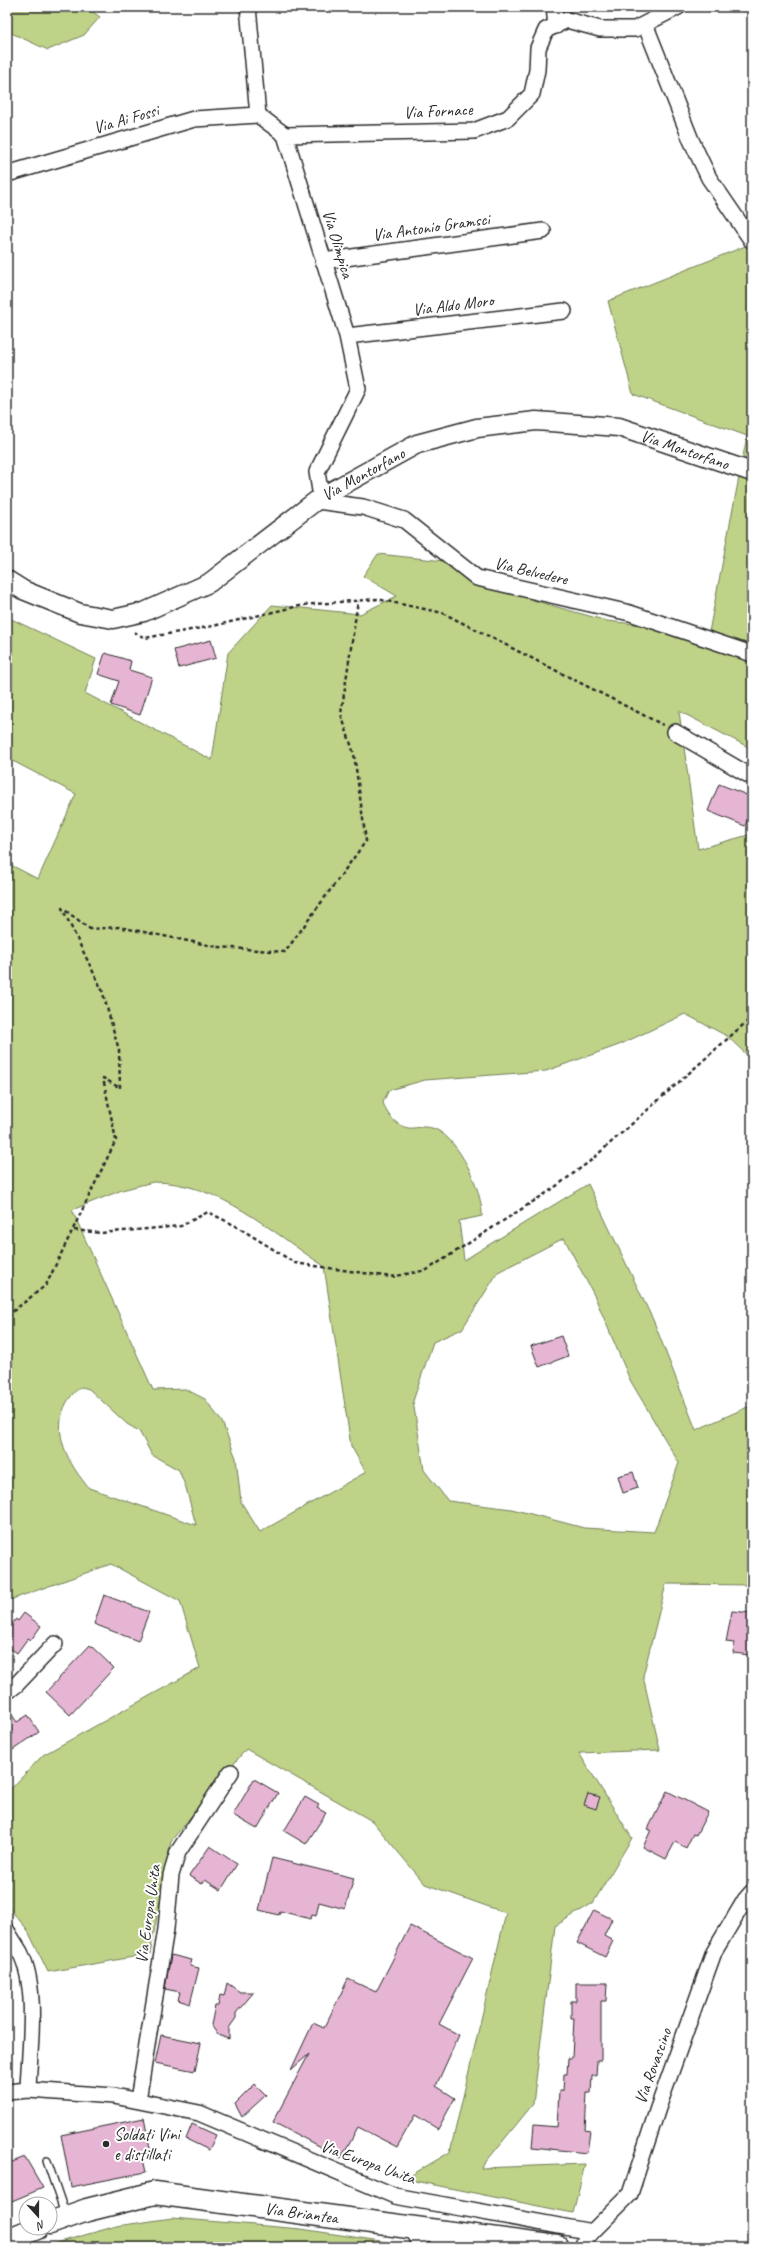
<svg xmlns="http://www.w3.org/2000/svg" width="759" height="2254" font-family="Caveat,sans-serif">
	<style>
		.green { fill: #bed388; stroke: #747f5a; fill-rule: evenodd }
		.building { fill: #e6b5d4; stroke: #2b2b2b }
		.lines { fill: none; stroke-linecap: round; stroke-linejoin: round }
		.service-casing { stroke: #2b2b2b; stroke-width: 10 }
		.minor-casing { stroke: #2b2b2b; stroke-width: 18 }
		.tertiary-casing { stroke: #2b2b2b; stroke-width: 21 }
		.primary-casing { stroke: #2b2b2b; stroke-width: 25 }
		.path { stroke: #2b2b2b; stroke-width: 2.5; stroke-dasharray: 4 3; stroke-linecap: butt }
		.service { stroke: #fff; stroke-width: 7 }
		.minor { stroke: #fff; stroke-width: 15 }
		.tertiary { stroke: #fff; stroke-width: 18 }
		.primary { stroke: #fff; stroke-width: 22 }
		.poi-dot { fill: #2b2b2b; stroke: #fff; stroke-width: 1.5 }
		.labels { text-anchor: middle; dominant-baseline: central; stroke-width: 4; stroke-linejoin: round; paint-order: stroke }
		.street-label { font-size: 17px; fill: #2b2b2b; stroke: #fff }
		.poi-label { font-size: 17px; fill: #2b2b2b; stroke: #fff; text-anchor: start }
	</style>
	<rect width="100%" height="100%" fill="#fff"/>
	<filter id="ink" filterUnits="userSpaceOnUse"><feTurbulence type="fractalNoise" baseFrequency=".025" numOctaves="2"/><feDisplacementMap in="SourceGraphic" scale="8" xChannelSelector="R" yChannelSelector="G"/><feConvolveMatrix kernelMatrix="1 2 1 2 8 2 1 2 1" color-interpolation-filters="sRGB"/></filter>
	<g filter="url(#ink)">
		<path class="green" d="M7,7H86L100,17L84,35L48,50L7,31Z
			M589,7H620L596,11Z
			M748,245L752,249V749L679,711L698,849L752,834V1063L751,1059L727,1036L685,1014L619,1045L546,1071L425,1080L389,1090L383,1102C386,1115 399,1130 414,1128C421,1127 427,1126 435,1129C459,1139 483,1191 482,1216L459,1221L464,1260L588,1184L654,1322L696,1430L752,1405V1585L666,1584L643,1676L660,1750L579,1753L632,1838L593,1903L555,1926L533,2104L481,2168L585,2164L573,2213L405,2179L450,2152L506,1913L425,1884L372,1821L246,1749L171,1841L150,1954L48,1972L27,1929L7,1906V1793L43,1755L200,1668L180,1601L111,1564L7,1601V863L38,879L76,794L7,758V617L96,659L85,693L212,760L228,653L272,605L360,614L397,596L363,576L378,554L473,564L495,582L536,601L607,621L709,632L747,436L633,394L608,301ZM153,1182C220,1182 271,1232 324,1266L351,1446L366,1472L260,1532L241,1502L236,1458L222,1422L205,1399L185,1389L153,1390L72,1210L122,1190ZM564,1238L595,1297L630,1380L679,1463L654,1532L584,1528L512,1509L448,1501L424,1470L413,1401L433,1342L462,1329L498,1272ZM82,1387L89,1389L127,1424L139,1431L152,1455L179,1470L186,1488L196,1525L89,1488C69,1465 50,1432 67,1402C71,1396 75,1390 82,1387Z
			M172,2218L301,2229L400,2244L401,2247H42L117,2226Z"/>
		<path class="building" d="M211,640L216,658L179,668L174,650Z
			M105,653L131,661L129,670L152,677L140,715L111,705L119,681L98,674Z
			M719,784L752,797V808L745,826L708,811Z
			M561,1336L568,1356L539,1367L531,1346Z
			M633,1472L638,1488L623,1493L618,1476Z
			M104,1595L149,1612L138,1641L94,1624Z
			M732,1611L752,1613V1647L750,1655L733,1653L734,1643L726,1642Z
			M24,1613L41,1626L31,1640L28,1638L17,1653L7,1646V1630L16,1619L18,1621Z
			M90,1645L114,1668L70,1715L46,1692Z
			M7,1708L17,1722L28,1715L39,1732L7,1754Z
			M254,1779L278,1793L257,1829L233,1815Z
			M667,1791L708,1812L696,1835L693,1834L686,1848L675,1842L666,1859L643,1847L651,1830L648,1829Z
			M588,1794L600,1797L596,1809L584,1805Z
			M305,1797L319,1805L317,1808L326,1813L306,1844L284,1831Z
			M210,1846L237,1864L221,1890L205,1880L202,1884L189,1876Z
			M272,1858L354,1878L345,1909L319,1902L316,1916L312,1915L311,1919L280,1911L279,1915L259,1910Z
			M594,1910L612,1919L604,1936L613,1941L605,1957L577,1943Z
			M410,1926L473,1958L439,2024L459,2035L436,2086L455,2098L438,2129L415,2115L397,2147L358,2127L341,2158L273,2122L309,2054L291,2070L313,2023L324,2028L348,1979L376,1992Z
			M171,1955L192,1960L190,1966L199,1968L190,2004L178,2000L180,1992L165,1989Z
			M227,1983L240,1992H254L236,2013V2018L229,2028V2039L218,2035L211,2025L215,2006H218L220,1995L224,1996Z
			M576,1983H607L606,2001H601V2060H597L596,2076H592L591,2093H587L585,2130L590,2131L587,2153L532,2147L534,2125L557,2127L559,2091H563L564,2074H567L568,2058H572L574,2018H571V2001H576Z
			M161,2035L201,2043L195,2071L155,2063Z
			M255,2084L266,2095L242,2117L235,2104Z
			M144,2118L151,2153L142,2155L146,2172L71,2187L61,2135Z
			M192,2124L216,2135L209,2150L186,2139Z
			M25,2157L43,2188L7,2203V2164Z"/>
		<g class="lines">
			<g class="service-casing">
				<path id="service" d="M47,2161L65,2214"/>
			</g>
			<g class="minor-casing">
				<path id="minor" d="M248,7L258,115L285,135L347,336L358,389L317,472L321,497
					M554,7L556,26
					M645,24L691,140L709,178L752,241
					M285,135L474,131L508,118L532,94L537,70L538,48L546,30L567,20L600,29H635L678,7
					M7,174L194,119L258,115
					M323,261L543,231
					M347,336L564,311
					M317,501L363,507L404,520L477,578L630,613L752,654
					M675,732L752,777
					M7,1692L16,1685L55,1644
					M7,1931C11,1938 16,1945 20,1952C39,1989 29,2050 28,2090
					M7,2092L28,2090L114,2096L199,2113L395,2196L592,2232
					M138,2100L166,1929L171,1875L178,1852L231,1772
					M413,2228L421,2247
					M437,2247L442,2231
					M583,2247L584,2242L592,2232L630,2194L658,2108L714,1952L745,1900L752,1892"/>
			</g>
			<g class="tertiary-casing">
				<g id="tertiary">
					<path id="s1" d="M7,580L23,590L80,613L113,619L144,612L209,583L321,497L417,444L477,428L536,421L619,427L752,472"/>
				</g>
			</g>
			<g class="primary-casing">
				<g id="primary">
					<path id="s2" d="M50,2223L87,2210L155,2193L557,2247"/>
					<path d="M7,2240L37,2228"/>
				</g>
			</g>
			<path class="path" d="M134,632L145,638L213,626L303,605L377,599L443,613L663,725
				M74,1230L101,1233L181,1226L208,1212L236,1226L295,1263L391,1277L427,1270L551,1190L589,1162L752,1017
				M7,1316L46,1285L116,1140L103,1078L120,1088L119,1050L102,990L62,908L90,929L119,927L218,947L285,952L366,841L354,754L341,714L358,601"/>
			<use href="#service" class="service"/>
			<use href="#minor" class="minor"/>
			<use href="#tertiary" class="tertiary"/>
			<use href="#primary" class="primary"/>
		</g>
	</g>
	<circle class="poi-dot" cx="106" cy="2144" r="4"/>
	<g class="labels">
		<g class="street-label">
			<text transform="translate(438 111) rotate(-3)">Via Fornace</text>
			<text transform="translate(126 119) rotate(-16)">Via Ai Fossi</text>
			<text transform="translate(431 227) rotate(-8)">Via Antonio Gramsci</text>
			<text transform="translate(338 244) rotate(73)">Via Olimpica</text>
			<text transform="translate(453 305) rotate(-7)">Via Aldo Moro</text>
			<text stroke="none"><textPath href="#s1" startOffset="742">Via Montorfano</textPath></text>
			<text stroke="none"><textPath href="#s1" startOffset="406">Via Montorfano</textPath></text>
			<text transform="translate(531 571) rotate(13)">Via Belvedere</text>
			<text transform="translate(148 1914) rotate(-82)">Via Europa Unita</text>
			<text transform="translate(653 2066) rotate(-70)">Via Rovascino</text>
			<text transform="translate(368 2162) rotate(20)">Via Europa Unita</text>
			<text stroke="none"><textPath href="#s2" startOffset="257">Via Briantea</textPath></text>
		</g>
		<g class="poi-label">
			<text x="114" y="2134">Soldati Vini<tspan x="114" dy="20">e distillati</tspan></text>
		</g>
	</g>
	<rect width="759" height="2254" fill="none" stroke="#fff" stroke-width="24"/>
	<rect x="12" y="12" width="735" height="2230" fill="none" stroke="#2b2b2b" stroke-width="1.5" filter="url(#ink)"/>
	<g transform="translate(38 2216) rotate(159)"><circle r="19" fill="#ffffff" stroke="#aaaaaa"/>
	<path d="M0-3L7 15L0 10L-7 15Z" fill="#2b2b2b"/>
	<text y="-6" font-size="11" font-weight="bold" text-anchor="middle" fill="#2b2b2b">N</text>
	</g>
</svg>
